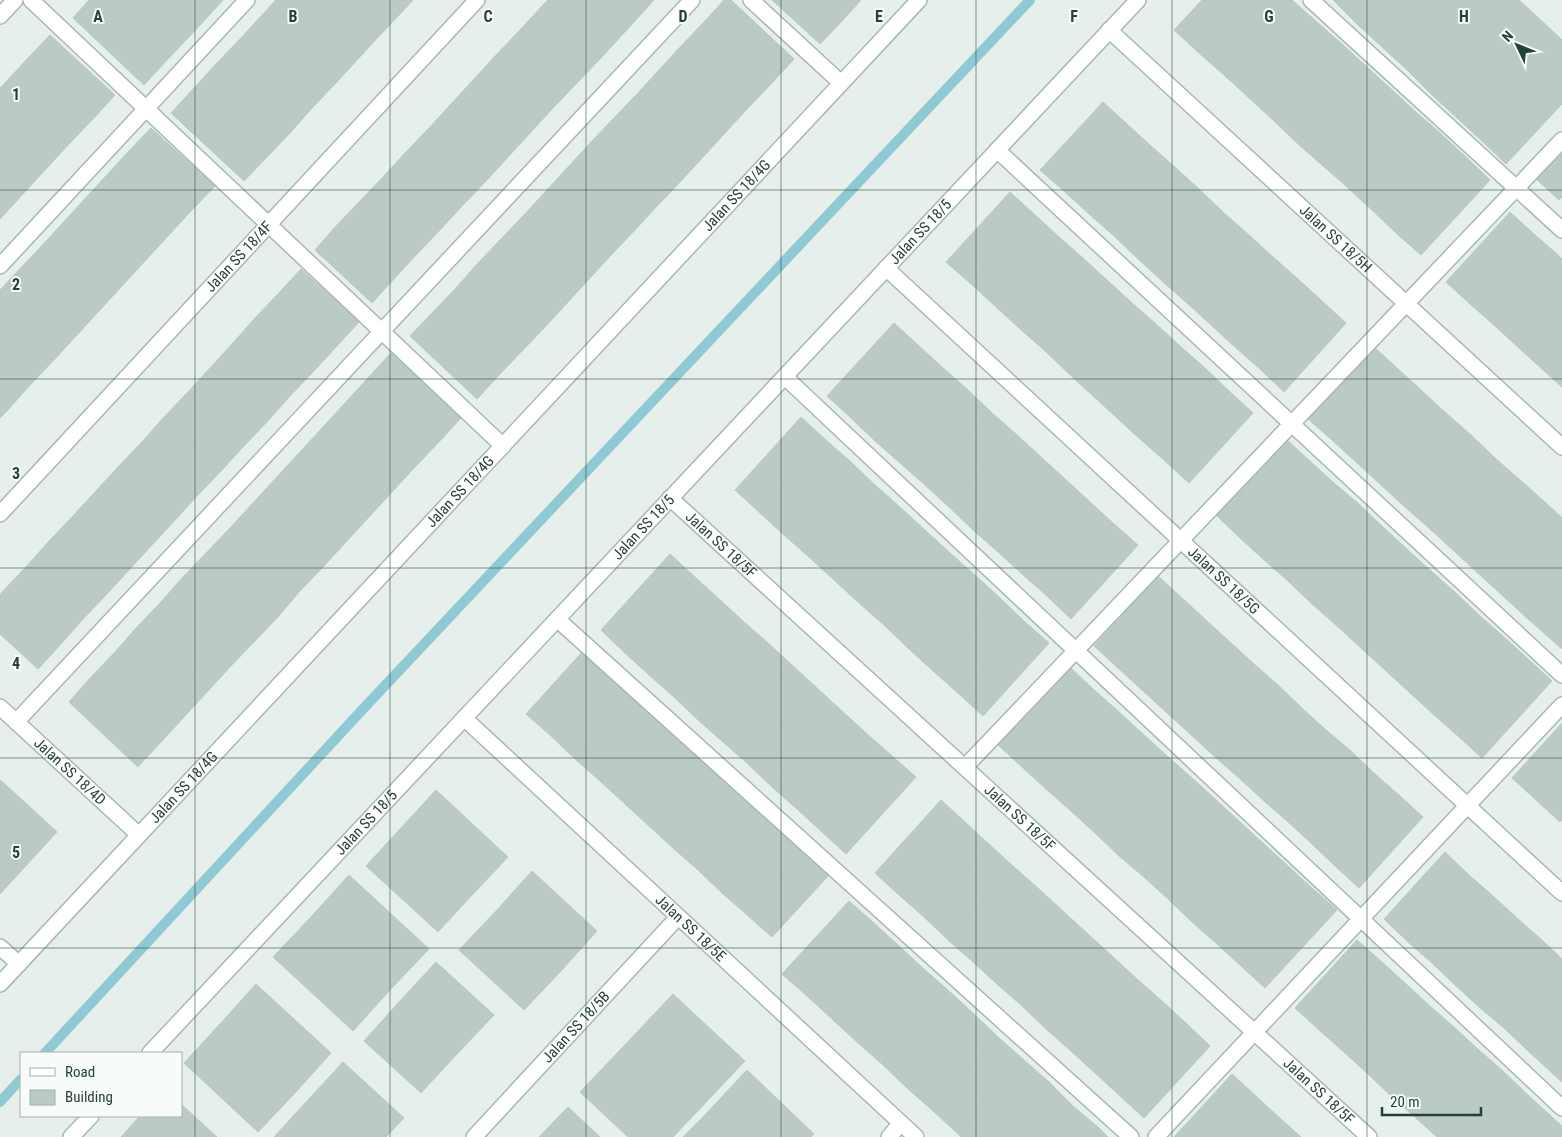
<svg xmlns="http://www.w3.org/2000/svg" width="1562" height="1137" font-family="'Roboto Condensed',sans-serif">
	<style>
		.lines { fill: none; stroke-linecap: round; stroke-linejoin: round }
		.stream { stroke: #8ec9d4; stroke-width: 10 }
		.building { fill: #bbcac4; stroke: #b8c9c2 }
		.service-casing { stroke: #a8b8b2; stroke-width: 18 }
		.minor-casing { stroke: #a8b8b2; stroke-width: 18 }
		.service { stroke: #fff; stroke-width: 15 }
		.minor { stroke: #fff; stroke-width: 15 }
		.grid { fill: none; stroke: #24423a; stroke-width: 1; stroke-opacity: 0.55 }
		.labels { text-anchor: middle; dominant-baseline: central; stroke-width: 4; stroke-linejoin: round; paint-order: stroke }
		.street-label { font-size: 15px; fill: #24423a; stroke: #f7fbf9 }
		.grid-label { font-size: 16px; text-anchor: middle; font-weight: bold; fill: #24423a; stroke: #f7fbf9; stroke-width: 4; stroke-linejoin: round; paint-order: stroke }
	</style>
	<rect width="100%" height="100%" fill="#e6efeb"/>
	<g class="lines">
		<path class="stream" d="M45,1053L363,709L1030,0
			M0,1102L21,1079"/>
	</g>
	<path class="building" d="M89,0H102L167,60L144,85L73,18Z
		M102,0H151L190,36L167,60Z
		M151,0H199L212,12L190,36Z
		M199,0H223L212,12Z
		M276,0H294L358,59L335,84L262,15Z
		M294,0H343L380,35L358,59Z
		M343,0H391L403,11L380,35Z
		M391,0H413L403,11Z
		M548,0H586L623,34L600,59L543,5Z
		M586,0H635L645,10L623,34Z
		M635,0H654L645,10Z
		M724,0H731L794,59L772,83L705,21Z
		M772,0H822L843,20L820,44Z
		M822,0H861L843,20Z
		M1202,0H1246L1199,53L1174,30Z
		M1246,0H1292L1224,75L1199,53Z
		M1292,0L1317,22L1248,97L1224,75Z
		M1333,0H1379L1357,24Z
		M1379,0H1426L1382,47L1357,24Z
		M1426,0H1472L1407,70L1382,47Z
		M1472,0H1519L1431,94L1407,70Z
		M1519,0L1544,23L1456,117L1431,94Z
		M543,5L600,59L577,83L520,30Z
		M262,15L335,84L312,108L239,40Z
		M705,21L772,83L749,107L682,45Z
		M1317,22L1342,44L1273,120L1248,97Z
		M1544,23L1562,40V54L1481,140L1456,117Z
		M520,30L577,83L554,107L497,54Z
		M50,35L115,95L92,120L27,59Z
		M239,40L312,108L290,133L216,64Z
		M1342,44L1367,67L1297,143L1273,120Z
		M682,45L749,107L726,132L659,70Z
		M497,54L554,107L531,132L474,79Z
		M1562,54V104L1506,164L1481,140Z
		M27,59L92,120L69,144L4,84Z
		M216,64L290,133L267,157L194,88Z
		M1367,67L1391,89L1322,165L1297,143Z
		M659,70L726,132L704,156L637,94Z
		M474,79L531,132L509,156L452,103Z
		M4,84L69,144L46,169L0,126V88Z
		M194,88L267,157L244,181L171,113Z
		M1391,89L1416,112L1347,187L1322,165Z
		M637,94L704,156L681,181L614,118Z
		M1103,102L1127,124L1065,192L1040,170Z
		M452,103L509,156L486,181L429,128Z
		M1416,112L1441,134L1372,210L1347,187Z
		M614,118L681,181L658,205L591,142Z
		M1127,124L1151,146L1089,214L1065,192Z
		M0,126L46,169L23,194L0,173Z
		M151,128L215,186L191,211L128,152Z
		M429,128L486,181L463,205L406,152Z
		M1441,134L1466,157L1396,233L1372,210Z
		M591,142L658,205L636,229L569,166Z
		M1151,146L1176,168L1114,236L1089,214Z
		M1562,150V197L1559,200L1535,178Z
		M128,152L191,211L168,236L105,177Z
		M406,152L463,205L440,230L383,177Z
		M1466,157L1490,180L1421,255L1396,233Z
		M569,166L636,229L613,253L546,191Z
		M1176,168L1200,190L1138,259L1114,236Z
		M0,173L23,194L0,219Z
		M105,177L168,236L145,261L82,202Z
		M383,177L440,230L417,254L360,201Z
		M1200,190L1224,213L1162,281L1138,259Z
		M546,191L613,253L591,277L524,215Z
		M1010,192L1034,214L971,284L946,262Z
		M360,201L417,254L394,279L337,225Z
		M82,202L145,261L122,286L59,227Z
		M1510,212L1534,234L1470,304L1446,282Z
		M1224,213L1249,235L1187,303L1162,281Z
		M1034,214L1058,236L995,306L971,284Z
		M524,215L591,277L568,302L501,239Z
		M337,225L394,279L372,303L315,250Z
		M59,227L122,286L99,311L36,252Z
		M1534,234L1558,255L1495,326L1470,304Z
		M1249,235L1273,257L1211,325L1187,303Z
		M1058,236L1083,258L1019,328L995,306Z
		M501,239L568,302L546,326L478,263Z
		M36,252L99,311L76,336L12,277Z
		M1558,255L1562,259V300L1519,348L1495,326Z
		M1273,257L1298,279L1235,347L1211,325Z
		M1083,258L1107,280L1044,350L1019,328Z
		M478,263L546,326L523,350L456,288Z
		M301,269L359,322L336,347L278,294Z
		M12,277L76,336L53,361L0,311V290Z
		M1298,279L1322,301L1260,369L1235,347Z
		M1107,280L1131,302L1067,372L1044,350Z
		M456,288L523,350L500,374L433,312Z
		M278,294L336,347L313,372L255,318Z
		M1562,300V349L1543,370L1519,348Z
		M1322,301L1346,323L1284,392L1260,369Z
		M1131,302L1156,324L1092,395L1067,372Z
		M0,311L53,361L30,385L0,358Z
		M433,312L500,374L477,399L410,336Z
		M255,318L313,372L290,396L233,343Z
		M894,323L918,345L851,418L827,396Z
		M1156,324L1180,346L1116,417L1092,395Z
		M233,343L290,396L267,422L210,368Z
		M918,345L942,367L875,441L851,418Z
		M1372,345L1397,368L1332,440L1307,418Z
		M1180,346L1205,368L1140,439L1116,417Z
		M1562,349V387L1543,370Z
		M391,353L461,418L438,443L368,378Z
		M0,358L30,385L7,411L0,404Z
		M942,367L967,389L900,463L875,441Z
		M210,368L267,422L244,446L187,393Z
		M1205,368L1229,391L1165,461L1140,439Z
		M1397,368L1421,390L1356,462L1332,440Z
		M368,378L438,443L415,467L345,403Z
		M967,389L991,412L925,485L900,463Z
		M1421,390L1446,413L1381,485L1356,462Z
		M1229,391L1253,413L1189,483L1165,461Z
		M187,393L244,446L221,471L164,417Z
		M345,403L415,467L392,492L322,428Z
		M0,404L7,411L0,418Z
		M991,412L1016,434L949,507L925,485Z
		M1446,413L1471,435L1405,507L1381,485Z
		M164,417L221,471L198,495L141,443Z
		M801,417L826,440L760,513L735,490Z
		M322,428L392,492L369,517L299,453Z
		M1016,434L1040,456L973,530L949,507Z
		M1471,435L1495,458L1430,529L1405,507Z
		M1286,439L1310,461L1240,538L1216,515Z
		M826,440L851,462L784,535L760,513Z
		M141,443L198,495L175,520L118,467Z
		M299,453L369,517L346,542L276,478Z
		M1040,456L1064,478L998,552L973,530Z
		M1495,458L1520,480L1454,551L1430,529Z
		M1310,461L1334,483L1264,560L1240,538Z
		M851,462L875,485L809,557L784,535Z
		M118,467L175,520L152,545L95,492Z
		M276,478L346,542L323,567L253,503Z
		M1064,478L1089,501L1022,574L998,552Z
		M1520,480L1545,502L1479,574L1454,551Z
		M1334,483L1359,504L1288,581L1264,560Z
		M875,485L900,507L834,580L809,557Z
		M95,492L152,545L129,570L72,517Z
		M1089,501L1113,523L1047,596L1022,574Z
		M1545,502L1562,518V532L1503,596L1479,574Z
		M253,503L323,567L299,592L230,528Z
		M1359,504L1383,527L1312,604L1288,581Z
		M900,507L925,530L859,603L834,580Z
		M72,517L129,570L106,595L49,541Z
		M1113,523L1138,545L1071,619L1047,596Z
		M1383,527L1407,549L1337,626L1312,604Z
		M230,528L299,592L277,618L207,552Z
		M925,530L950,553L884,625L859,603Z
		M1562,532V581L1528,619L1503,596Z
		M49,541L106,595L83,619L26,567Z
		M1407,549L1431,571L1361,648L1337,626Z
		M207,552L277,618L254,642L183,577Z
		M950,553L975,575L908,648L884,625Z
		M670,554L695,577L625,653L601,630Z
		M26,567L83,619L61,644L3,591Z
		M1431,571L1456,593L1385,670L1361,648Z
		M975,575L1000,598L933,671L908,648Z
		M1158,576L1182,598L1118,668L1094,646Z
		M183,577L254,642L230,667L161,602Z
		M695,577L719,599L649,675L625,653Z
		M1562,581V631L1553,641L1528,619Z
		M3,591L61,644L38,669L0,634V595Z
		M1456,593L1479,615L1409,692L1385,670Z
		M1000,598L1024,621L958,693L933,671Z
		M1182,598L1206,620L1142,690L1118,668Z
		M719,599L743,621L674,697L649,675Z
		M161,602L230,667L207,692L137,627Z
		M1479,615L1504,637L1433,714L1409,692Z
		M1206,620L1230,642L1166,712L1142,690Z
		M743,621L768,643L698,720L674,697Z
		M1024,621L1049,643L983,716L958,693Z
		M137,627L207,692L184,717L115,652Z
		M1562,631V649L1553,641Z
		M1504,637L1528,659L1458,736L1433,714Z
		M1230,642L1254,664L1190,734L1166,712Z
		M768,643L793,666L723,742L698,720Z
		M584,650L609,672L551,736L526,714Z
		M115,652L184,717L161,742L91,677Z
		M1528,659L1552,681L1482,758L1458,736Z
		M1254,664L1278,685L1214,756L1190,734Z
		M793,666L817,688L748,764L723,742Z
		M1069,666L1093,689L1022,767L998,745Z
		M609,672L633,695L575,759L551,736Z
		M91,677L161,742L138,767L69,702Z
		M1278,685L1302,708L1239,778L1214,756Z
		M817,688L841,710L772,787L748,764Z
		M1093,689L1118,711L1046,789L1022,767Z
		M633,695L658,717L600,781L575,759Z
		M1302,708L1326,730L1263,800L1239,778Z
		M841,710L866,733L797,809L772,787Z
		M1118,711L1142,733L1071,811L1046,789Z
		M658,717L682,739L624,803L600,781Z
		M1562,723V771L1536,800L1512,778Z
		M1326,730L1351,751L1287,821L1263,800Z
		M866,733L891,755L822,832L797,809Z
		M1142,733L1166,755L1095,833L1071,811Z
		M682,739L707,762L649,826L624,803Z
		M1351,751L1375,774L1311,843L1287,821Z
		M891,755L916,777L846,854L822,832Z
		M1166,755L1191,777L1119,856L1095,833Z
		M707,762L731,784L673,848L649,826Z
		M1562,771V820L1560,822L1536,800Z
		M1375,774L1399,795L1335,866L1311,843Z
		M1191,777L1215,799L1144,877L1119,856Z
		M0,780L7,786L0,793Z
		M731,784L756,807L698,870L673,848Z
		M7,786L32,809L0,844V793Z
		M436,790L508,857L473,894L401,828Z
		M1399,795L1423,817L1359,888L1335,866Z
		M1215,799L1239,821L1168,899L1144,877Z
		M941,800L965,822L899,895L875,873Z
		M756,807L781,829L722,893L698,870Z
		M32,809L57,832L0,894V844Z
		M1239,821L1264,844L1192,922L1168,899Z
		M965,822L990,845L924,917L899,895Z
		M401,828L473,894L438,932L366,866Z
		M781,829L805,851L747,915L722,893Z
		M1264,844L1288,866L1217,944L1192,922Z
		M990,845L1014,867L948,940L924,917Z
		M805,851L830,874L772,937L747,915Z
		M1445,852L1469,875L1408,942L1384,919Z
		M1288,866L1312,888L1241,966L1217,944Z
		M1014,867L1039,889L973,962L948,940Z
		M532,871L597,931L561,971L496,911Z
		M349,875L429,949L390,990L311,917Z
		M1469,875L1493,896L1432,963L1408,942Z
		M1312,888L1337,910L1265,988L1241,966Z
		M1039,889L1064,912L997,984L973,962Z
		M1493,896L1517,918L1455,985L1432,963Z
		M849,901L874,923L807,996L782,974Z
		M496,911L561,971L524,1010L459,950Z
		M1064,912L1088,934L1022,1006L997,984Z
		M311,917L390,990L353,1031L273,957Z
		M1517,918L1541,939L1479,1007L1455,985Z
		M874,923L899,946L832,1019L807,996Z
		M1088,934L1112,956L1046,1029L1022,1006Z
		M1541,939L1562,959V964L1504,1028L1479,1007Z
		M1357,940L1382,962L1319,1030L1295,1008Z
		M899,946L924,969L857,1042L832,1019Z
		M1112,956L1137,979L1071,1051L1046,1029Z
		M436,962L494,1015L457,1054L400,1001Z
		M1382,962L1406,984L1344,1052L1319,1030Z
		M1562,964V1012L1527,1050L1504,1028Z
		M924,969L949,991L882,1064L857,1042Z
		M1137,979L1162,1001L1095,1073L1071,1051Z
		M256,984L331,1053L295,1093L220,1024Z
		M1406,984L1430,1006L1368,1074L1344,1052Z
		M949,991L974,1014L907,1088L882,1064Z
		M673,994L745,1061L692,1117L621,1049Z
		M400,1001L457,1054L421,1093L364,1041Z
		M1162,1001L1186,1023L1120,1096L1095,1073Z
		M1430,1006L1455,1028L1392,1097L1368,1074Z
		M1562,1012V1060L1551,1072L1527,1050Z
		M974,1014L998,1037L932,1110L907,1088Z
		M1186,1023L1210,1046L1144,1118L1120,1096Z
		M220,1024L295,1093L258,1132L184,1063Z
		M1455,1028L1479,1050L1417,1119L1392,1097Z
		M998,1037L1024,1060L957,1133L932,1110Z
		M621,1049L692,1117L673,1137H628L580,1092Z
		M1479,1050L1504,1072L1445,1137H1437L1417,1119Z
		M1024,1060L1049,1082L999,1137H961L957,1133Z
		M1562,1060V1082L1551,1072Z
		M343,1062L404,1118L386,1137H344L306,1102Z
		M747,1070L814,1134L811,1137H724L703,1117Z
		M1504,1072L1528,1095L1489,1137H1445Z
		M1232,1074L1257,1097L1221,1137H1174Z
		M1049,1082L1073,1106L1045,1137H999Z
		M1528,1095L1552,1117L1534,1137H1489Z
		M1257,1097L1282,1120L1267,1137H1221Z
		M306,1102L344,1137H274Z
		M181,1104L217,1137H141L130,1127L140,1116H181Z
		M1073,1106L1099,1128L1091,1137H1045Z
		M568,1107L600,1137H539Z
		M703,1117L724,1137H683Z
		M1552,1117L1562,1126V1137H1534Z
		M1282,1120L1301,1137H1267Z
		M130,1127L141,1137H121Z
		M1099,1128L1108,1137H1091Z"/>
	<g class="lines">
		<g class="service-casing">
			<path id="service" d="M31,0L503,446
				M751,0L841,83
				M1311,0L1562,230
				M997,150L1562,675
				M0,266L247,0
				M785,377L1562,1108
				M557,619L1131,1137
				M16,722L692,0
				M965,767L1562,140
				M0,947L19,964
				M1156,1137L1562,705"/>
		</g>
		<g class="minor-casing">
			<g id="minor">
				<path d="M0,16L15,0"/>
				<path id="s1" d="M1109,30L1562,447"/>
				<path id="s2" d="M886,268L1562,893"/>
				<path id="s3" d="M670,498L1369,1137"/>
				<path id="s4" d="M0,514L477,0"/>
				<path id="s5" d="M0,707L139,835"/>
				<path id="s6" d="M464,718L916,1137"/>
				<path id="s7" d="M0,984L919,0"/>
				<path id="s8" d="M150,1053L1138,0"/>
				<path d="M71,1137L91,1116"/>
				<path id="s9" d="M474,1137L678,917"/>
				<path d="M889,1137L901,1123"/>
			</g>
		</g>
		<use href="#service" class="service"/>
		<use href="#minor" class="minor"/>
	</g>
	<path class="grid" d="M195,0V1137M390,0V1137M586,0V1137M781,0V1137M976,0V1137M1172,0V1137M1367,0V1137M0,190H1562M0,379H1562M0,568H1562M0,758H1562M0,948H1562"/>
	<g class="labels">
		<g class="street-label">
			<text stroke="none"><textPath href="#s7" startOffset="1079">Jalan SS 18/4G</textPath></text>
			<text stroke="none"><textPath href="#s8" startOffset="1126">Jalan SS 18/5</textPath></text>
			<text stroke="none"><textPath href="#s1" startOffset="308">Jalan SS 18/5H</textPath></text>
			<text stroke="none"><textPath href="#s4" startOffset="351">Jalan SS 18/4F</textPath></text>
			<text stroke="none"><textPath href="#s7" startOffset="674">Jalan SS 18/4G</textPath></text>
			<text stroke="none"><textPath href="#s8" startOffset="721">Jalan SS 18/5</textPath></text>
			<text stroke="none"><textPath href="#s3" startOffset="69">Jalan SS 18/5F</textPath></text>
			<text stroke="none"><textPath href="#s2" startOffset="460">Jalan SS 18/5G</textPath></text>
			<text stroke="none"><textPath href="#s5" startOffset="95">Jalan SS 18/4D</textPath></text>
			<text stroke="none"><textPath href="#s7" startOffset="269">Jalan SS 18/4G</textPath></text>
			<text stroke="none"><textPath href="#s3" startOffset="474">Jalan SS 18/5F</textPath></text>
			<text stroke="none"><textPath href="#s8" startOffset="316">Jalan SS 18/5</textPath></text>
			<text stroke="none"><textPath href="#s6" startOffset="309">Jalan SS 18/5E</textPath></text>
			<text stroke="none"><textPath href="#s9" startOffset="150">Jalan SS 18/5B</textPath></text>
			<text stroke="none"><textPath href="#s3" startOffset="879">Jalan SS 18/5F</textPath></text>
		</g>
	</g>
	<g class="grid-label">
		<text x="98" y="22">A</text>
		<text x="293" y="22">B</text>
		<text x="488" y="22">C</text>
		<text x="683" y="22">D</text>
		<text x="879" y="22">E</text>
		<text x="1074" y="22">F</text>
		<text x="1269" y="22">G</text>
		<text x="1464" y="22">H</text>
		<text x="16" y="100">1</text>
		<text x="16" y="290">2</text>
		<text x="16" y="479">3</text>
		<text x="16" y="669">4</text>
		<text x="16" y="858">5</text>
	</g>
	<rect x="20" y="1052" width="162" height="65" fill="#f7fbf9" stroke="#a3b1ad"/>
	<rect x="30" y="1068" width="25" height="8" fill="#ffffff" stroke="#a3b1ad"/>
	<text x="65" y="1077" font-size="15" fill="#24423a">Road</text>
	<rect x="30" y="1090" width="25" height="15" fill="#bbcac4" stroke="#a3b1ad"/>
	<text x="65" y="1102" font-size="15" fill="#24423a">Building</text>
	<g transform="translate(1517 45) rotate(313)" stroke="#f7fbf9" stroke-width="4" paint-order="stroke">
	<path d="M0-4L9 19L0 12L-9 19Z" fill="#24423a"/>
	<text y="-8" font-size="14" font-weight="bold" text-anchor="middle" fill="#24423a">N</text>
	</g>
	<path d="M1382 1107v8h99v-8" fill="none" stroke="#24423a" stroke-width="2.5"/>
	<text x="1390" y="1107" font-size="15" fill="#24423a" stroke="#f7fbf9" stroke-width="4" paint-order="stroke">20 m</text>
</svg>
